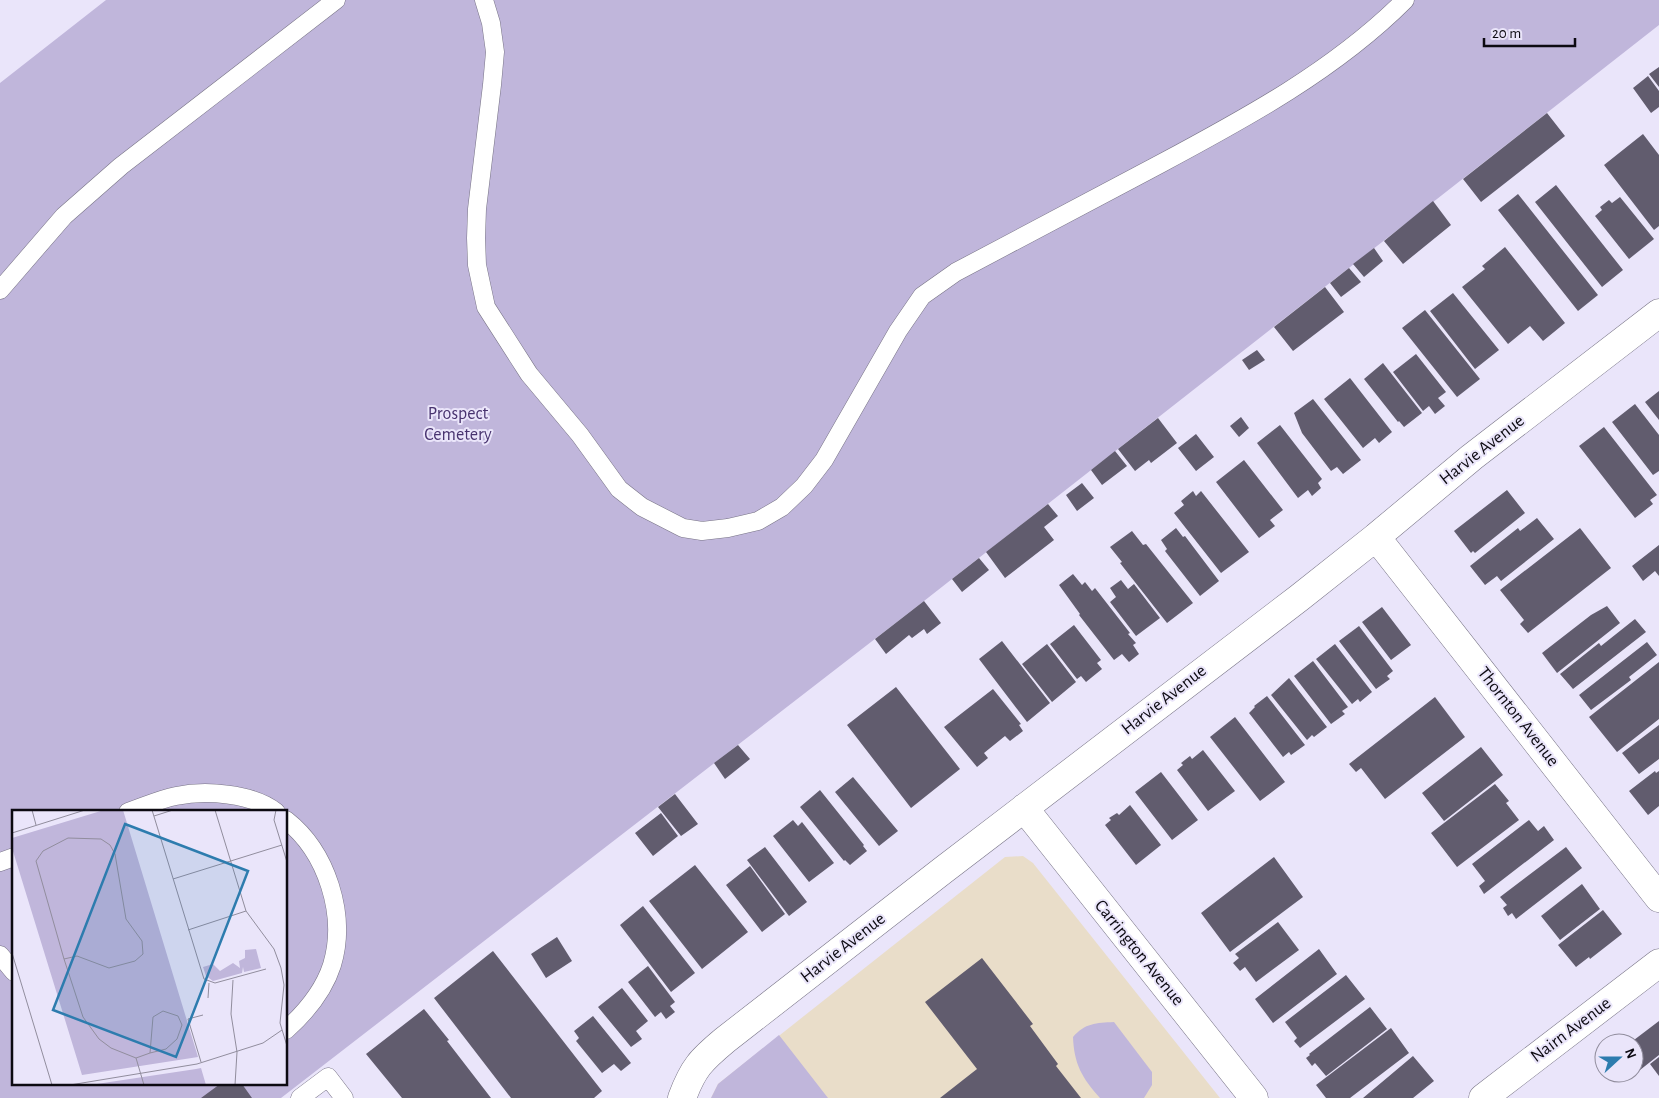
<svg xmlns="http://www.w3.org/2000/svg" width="1659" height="1098" font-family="'Alegreya Sans',sans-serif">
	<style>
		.education { fill: #e9ddc9 }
		.green { fill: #c0b6db; fill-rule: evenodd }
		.building { fill: #615c6e }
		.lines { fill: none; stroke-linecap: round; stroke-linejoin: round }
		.lane-casing { stroke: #787486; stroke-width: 19 }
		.street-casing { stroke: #787486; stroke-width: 29 }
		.lane { stroke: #fff; stroke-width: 18 }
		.street { stroke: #fff; stroke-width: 28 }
		.labels { text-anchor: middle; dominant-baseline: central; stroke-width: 4; stroke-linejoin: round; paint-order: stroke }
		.park-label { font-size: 18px; fill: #48336f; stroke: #eae5fa }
		.street-label { font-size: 18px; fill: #0c0a11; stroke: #eae5fa }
		.inset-road { fill: none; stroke: #918d9d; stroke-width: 1 }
		.view { fill: #2d7cae; fill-opacity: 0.15; stroke: #2d7cae; stroke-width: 2.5 }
		.inset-edge { fill: none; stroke: #0c0a11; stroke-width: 2.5 }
	</style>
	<rect width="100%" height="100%" fill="#eae5fa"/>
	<path class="education" d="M1023,856L1033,863L1220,1098H711L718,1084L1005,857Z"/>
	<path class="green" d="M106,0H1659V25L924,601L281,1098H0V83ZM14,812H286V1084H14Z
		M1114,1022L1152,1072V1085L1144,1098H1100C1082,1078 1074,1064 1073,1037C1085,1023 1096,1023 1114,1022Z
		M779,1035L828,1098H711L718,1084Z"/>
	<path class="building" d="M1659,67V87L1649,74Z
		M1648,76L1659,91V107L1651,113L1633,88Z
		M1547,113L1565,136L1481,202L1463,179Z
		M1643,134L1659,155V226L1654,230L1604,165Z
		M1556,185L1623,270L1602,287L1535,202Z
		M1518,194L1598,295L1578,311L1498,210Z
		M1620,197L1654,239L1629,259L1595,216L1602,210L1600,207L1609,200L1612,203Z
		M1433,201L1451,225L1403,264L1384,241Z
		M1505,247L1565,323L1543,341L1530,326L1508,344L1462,287L1485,269L1482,266Z
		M1374,248L1383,261L1364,277L1353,264Z
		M1349,268L1361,282L1341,297L1330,283Z
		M1325,287L1344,312L1293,351L1274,327Z
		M1453,293L1499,350L1475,369L1430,311Z
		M1425,310L1480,379L1457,397L1402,328Z
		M1257,350L1265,360L1249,370L1242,360Z
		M1416,354L1446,392L1438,398L1445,406L1435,414L1429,406L1423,411L1393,372Z
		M1383,363L1422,413L1404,427L1399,421L1398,422L1364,379Z
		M1350,378L1392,432L1379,443L1375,438L1363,448L1324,399Z
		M1659,391V420L1645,402Z
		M1313,399L1361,460L1343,474L1337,467L1331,471L1302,433L1294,413Z
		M1635,404L1659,435V471L1653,475L1612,422Z
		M1241,417L1249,428L1239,437L1230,426Z
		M1158,418L1177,443L1151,463L1149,460L1135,471L1118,449Z
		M1280,425L1322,479L1318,483L1321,488L1312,496L1308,490L1298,498L1257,443Z
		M1604,427L1657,495L1650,500L1653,504L1635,518L1579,446Z
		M1196,434L1214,457L1196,471L1178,448Z
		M1115,451L1127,466L1102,485L1091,470Z
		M1244,460L1283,510L1270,520L1275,526L1259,538L1216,482Z
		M1082,483L1094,498L1077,511L1066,495Z
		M1507,490L1525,513L1475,553L1473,551L1471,553L1454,531Z
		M1193,491L1196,496L1201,491L1249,552L1221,573L1174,513L1184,505L1181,501Z
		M1048,504L1058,516L1044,527L1054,540L1005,578L986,552Z
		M1537,518L1554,539L1501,581L1497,576L1485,585L1470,566L1518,528L1520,531Z
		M1176,528L1183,537L1185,536L1219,581L1200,596L1165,551L1167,549L1161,540Z
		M1580,528L1611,568L1528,633L1520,624L1524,620L1500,590Z
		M1132,531L1143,545L1146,544L1193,603L1167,623L1120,563L1122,562L1110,547Z
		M1659,545V576L1655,571L1643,581L1632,566Z
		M979,558L989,570L962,592L952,579Z
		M1073,574L1082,585L1085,582L1092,591L1095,588L1130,633L1128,634L1136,643L1133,645L1139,654L1129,662L1122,654L1114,660L1079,615L1080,614L1059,585Z
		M1121,580L1128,589L1134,584L1160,618L1136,636L1110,602L1116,597L1110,588Z
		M924,601L941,623L927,634L924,629L912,638L909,635L886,654L875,639Z
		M1607,606L1620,623L1557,673L1542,653L1591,615Z
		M1382,607L1411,645L1391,660L1362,622Z
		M1635,619L1646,632L1573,689L1560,674L1599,643L1601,646Z
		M1074,625L1101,660L1097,663L1102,669L1086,682L1081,676L1077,679L1050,644Z
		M1359,626L1393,671L1387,676L1390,679L1376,689L1339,641Z
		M1002,641L1050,703L1027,722L979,659Z
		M1647,642L1657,655L1629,677L1631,680L1591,710L1579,695Z
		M1047,644L1076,682L1052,702L1022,664Z
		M1335,644L1372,692L1360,702L1358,699L1352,704L1316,659Z
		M1313,661L1348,707L1342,711L1345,714L1331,724L1294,676Z
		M1659,662V719L1617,752L1589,717Z
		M1289,678L1327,727L1314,737L1312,735L1307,740L1271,695Z
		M896,687L960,769L911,808L847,725Z
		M993,689L1021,724L1019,725L1023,731L1010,741L1005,736L984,753L988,758L977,767L944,727Z
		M1267,696L1305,745L1291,755L1289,752L1283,757L1249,713L1255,707L1254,706Z
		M1435,697L1465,737L1385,799L1361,768L1356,772L1349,764Z
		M1235,717L1285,782L1260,801L1210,737Z
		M1659,725V759L1639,774L1622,753Z
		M738,745L750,759L725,779L714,763Z
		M1481,747L1503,775L1444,821L1422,793Z
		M1203,750L1235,791L1208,811L1177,770L1183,765L1181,763L1190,756L1192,759Z
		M1655,771L1656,773L1659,771V806L1648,815L1629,791Z
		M1161,772L1198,820L1172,840L1135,792Z
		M853,777L898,831L879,846L835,792Z
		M1495,784L1509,801L1506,803L1519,820L1457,867L1431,833Z
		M820,790L864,845L863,846L867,851L850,865L845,860L844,861L800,807Z
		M675,794L698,824L681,836L658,807Z
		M1130,805L1161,845L1136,865L1105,825L1111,820L1109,818L1117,813L1119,815Z
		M661,813L678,836L653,856L635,833Z
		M793,820L798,826L802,822L834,863L809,882L773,836Z
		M1529,820L1538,831L1544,826L1554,840L1484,894L1479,886L1485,881L1472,864Z
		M765,847L807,902L789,916L747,860Z
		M1566,847L1582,868L1516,919L1512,913L1508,916L1503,908L1507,905L1500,897Z
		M1274,857L1303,897L1230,952L1201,913Z
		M695,865L748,932L702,969L649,901Z
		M750,866L785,914L762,932L726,885Z
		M1582,884L1600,909L1560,940L1541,916Z
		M643,906L695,973L671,992L620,925Z
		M1603,910L1622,934L1590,959L1589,957L1576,967L1558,945Z
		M1278,922L1299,950L1256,982L1245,967L1240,971L1233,963L1239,958L1235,954Z
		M557,937L572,961L546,978L531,954Z
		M1319,949L1337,974L1273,1023L1255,999Z
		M493,951L602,1091L594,1098H511L434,998Z
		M982,958L1033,1024L1030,1026L1058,1064L1056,1066L1081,1098H940L977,1069L925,1002Z
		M648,966L675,1002L670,1006L675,1012L666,1019L661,1012L655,1017L628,982Z
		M1346,975L1365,999L1300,1048L1294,1041L1297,1038L1285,1022Z
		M622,988L648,1021L636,1031L642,1039L631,1047L598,1007Z
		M1370,1007L1387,1029L1326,1076L1315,1063L1312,1066L1306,1058L1310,1055L1309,1054Z
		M424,1009L449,1040L447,1041L491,1098H402L366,1054Z
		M593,1016L631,1063L621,1071L614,1064L602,1073L576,1041L579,1038L574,1031Z
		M1659,1021V1055L1640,1070L1634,1062V1058L1637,1055L1634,1051V1043H1630Z
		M1391,1028L1409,1053L1350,1098H1326L1316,1085Z
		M1413,1056L1434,1081L1413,1098H1363Z
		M1659,1057V1076L1650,1064Z
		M220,1084H242L252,1098H201Z"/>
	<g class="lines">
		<g class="lane-casing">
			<path id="lane" d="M484,0L491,23L495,52L492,85L477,209L476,238L477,265L486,307L529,374L580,435L619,489L642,507L683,528L702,531L728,528L758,521L782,507L804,486L824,460L898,331L922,296L956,272C1024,236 1092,200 1160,164C1246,118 1335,70 1405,0
				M0,290L64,216L121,166L336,0
				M128,812C143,807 160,799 176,796C205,790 252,793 276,812
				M286,820C327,852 347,915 332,965C324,990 305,1013 286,1030
				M0,862L14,857
				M0,955L14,972
				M300,1098L328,1077L344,1098"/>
		</g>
		<g class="street-casing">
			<path id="street" d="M1376,537L1659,898
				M1024,808L1254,1098
				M682,1098C693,1068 701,1060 725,1040L942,871L1299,598L1376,537L1472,457L1659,313
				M1483,1098L1659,963"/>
		</g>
		<use href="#lane" class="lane"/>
		<use href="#street" class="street"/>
	</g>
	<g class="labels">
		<g class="park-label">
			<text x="458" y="414">Prospect<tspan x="458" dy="21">Cemetery</tspan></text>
		</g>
		<g class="street-label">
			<text transform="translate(1482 450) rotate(-38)">Harvie Avenue</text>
			<text transform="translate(1164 700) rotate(-38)">Harvie Avenue</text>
			<text transform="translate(1518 717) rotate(52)">Thornton Avenue</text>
			<text transform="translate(843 948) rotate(-38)">Harvie Avenue</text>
			<text transform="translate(1139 953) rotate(51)">Carrington Avenue</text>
			<text transform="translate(1571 1030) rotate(-37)">Nairn Avenue</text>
		</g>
	</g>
	<g transform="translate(12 810)">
		<rect width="275" height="275" fill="#eae5fa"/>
		<path d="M92,0H111L186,247L70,265L0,38V28ZM244,139L249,158L232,162L231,157L230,163L201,171L194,166L191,157L201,154L208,161L221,153L228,158L227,151L233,148V140ZM189,258L194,275H78L184,259Z" fill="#c0b6db"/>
		<path class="inset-road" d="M20,0L24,15M140,0L192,169L203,173L254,159M203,0L234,101L262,139L269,158L272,175L268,213L275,236M264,0L262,10L275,52M142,6L161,0M0,23L73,0M161,69L270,35M176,120L234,101M0,143L40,275M52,149L24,51L31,41L56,28L89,29L98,35L103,44L114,109L130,131L131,144L123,151L97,158L65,146L52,149L71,207L87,229L99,238L124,248L138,243L141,207L151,201L166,206L170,215L165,229L154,239L138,243M221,170L219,204L225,242L223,275M196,188L197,173M124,248L132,275M189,252L176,209L191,205M58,275L185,254L251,233L270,220"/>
		<path class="view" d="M113,14L236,61L164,247L41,200Z"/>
		<rect width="275" height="275" class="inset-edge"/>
	</g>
	<g transform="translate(1619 1058) rotate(69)"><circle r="24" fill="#eae5fa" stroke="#918d9d"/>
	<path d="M0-4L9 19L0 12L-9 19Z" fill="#2d7cae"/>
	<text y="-8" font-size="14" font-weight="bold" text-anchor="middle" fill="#0c0a11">N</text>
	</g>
	<path d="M1484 38v8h91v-8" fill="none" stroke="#0c0a11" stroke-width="2.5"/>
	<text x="1492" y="38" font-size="15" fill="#0c0a11" stroke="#eae5fa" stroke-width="4" paint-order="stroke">20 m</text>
</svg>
